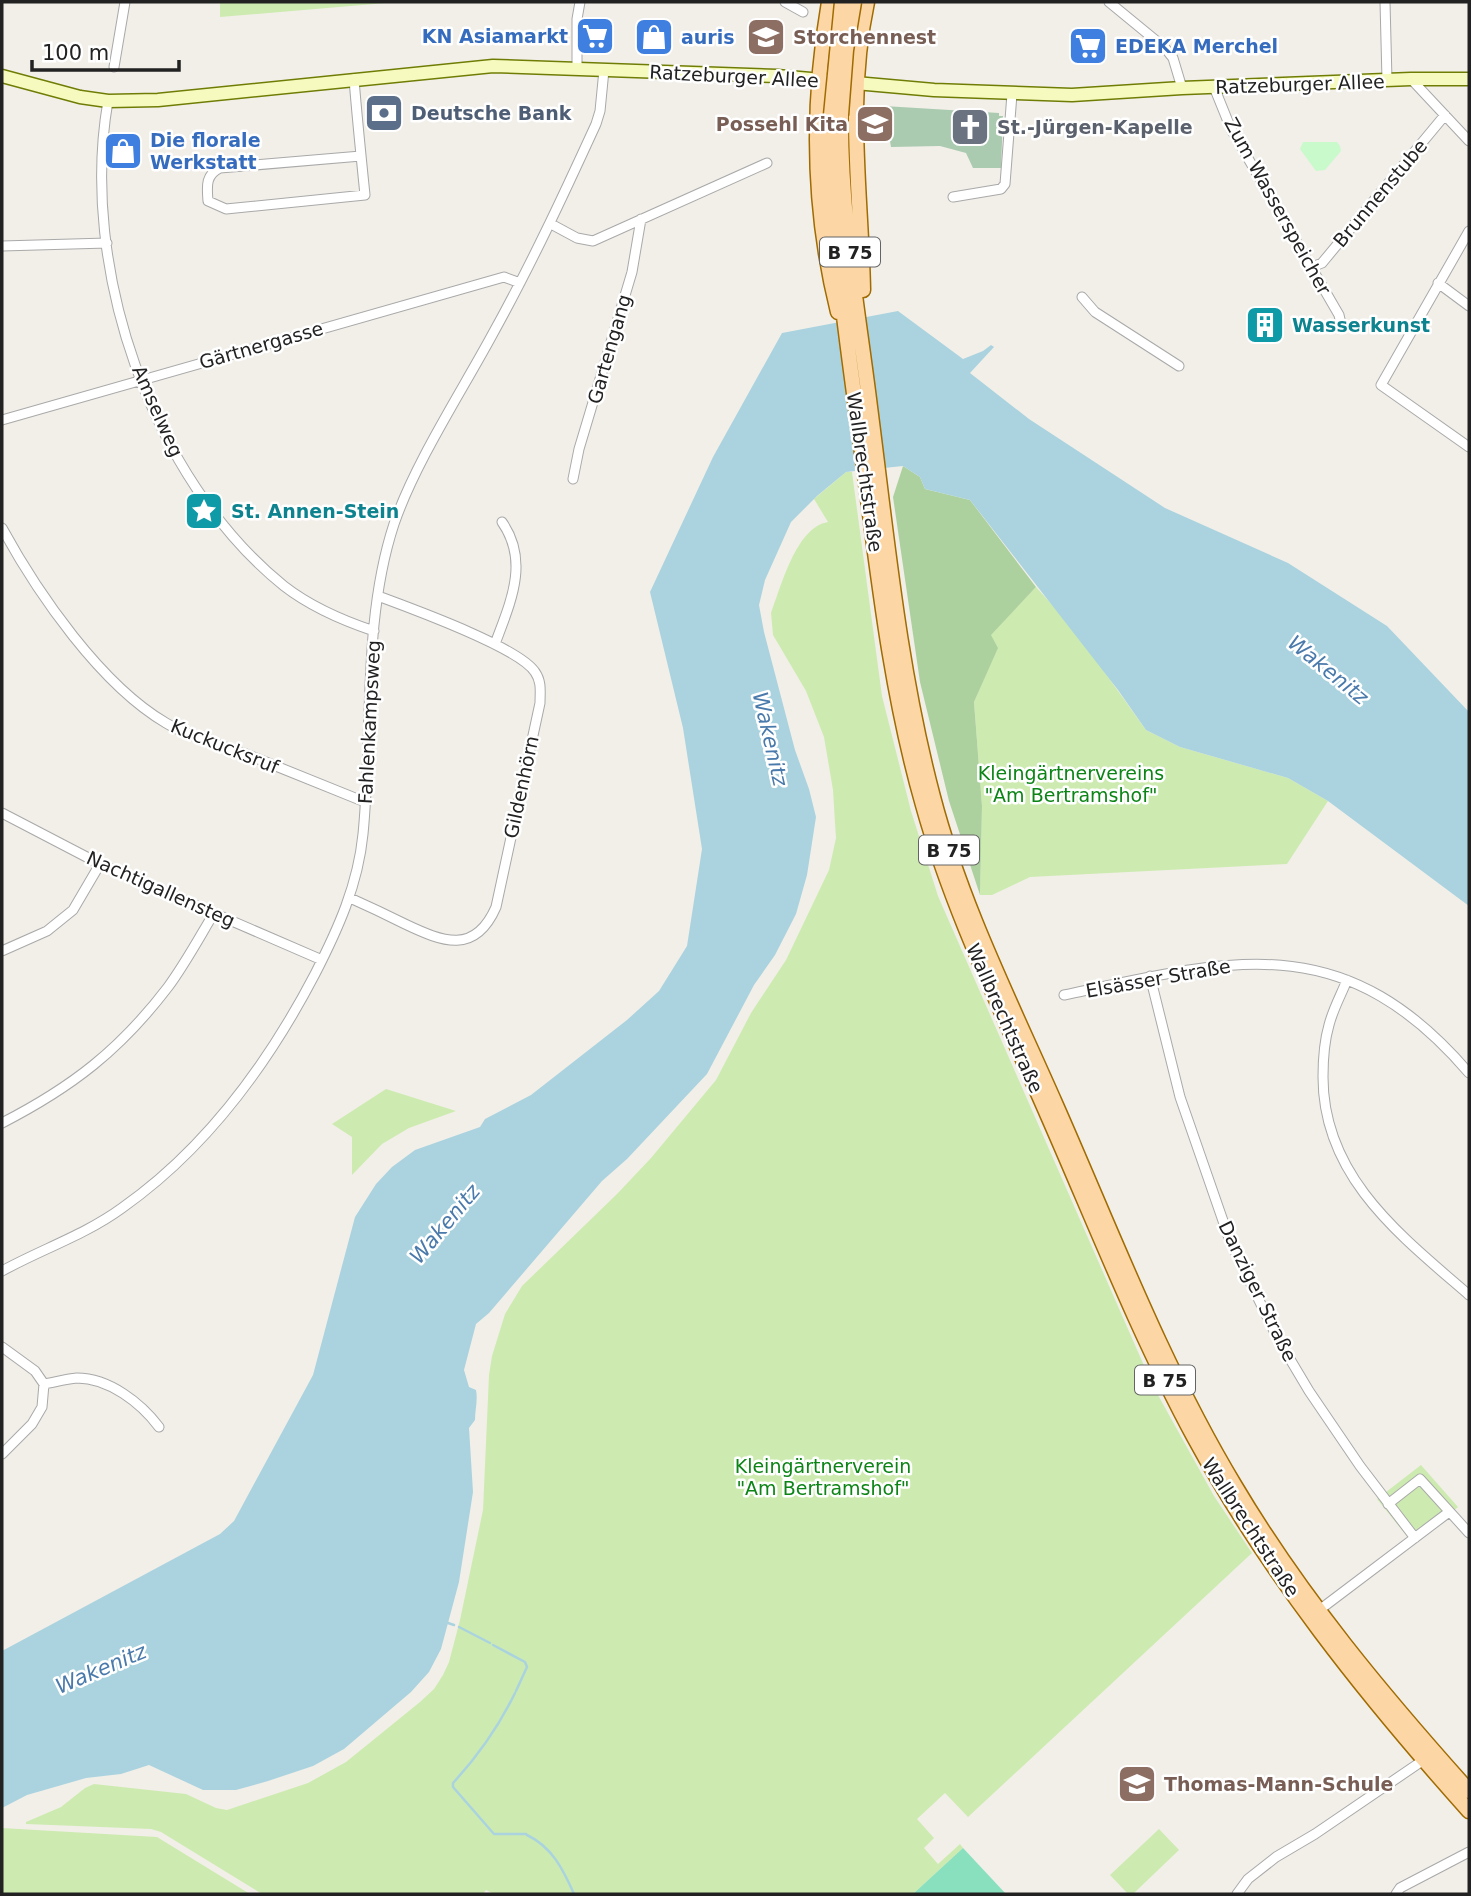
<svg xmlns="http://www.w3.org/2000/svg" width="1471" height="1896" font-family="'DejaVu Sans',sans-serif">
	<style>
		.grass { fill: #cdebb0 }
		.forest { fill: #add19e }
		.cemetery { fill: #aacbaf; fill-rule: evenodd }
		.park { fill: #c8facc }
		.pitch { fill: #88e0be }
		.water { fill: #aad3df }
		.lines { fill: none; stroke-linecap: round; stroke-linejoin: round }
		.stream { stroke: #aad3df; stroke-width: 2.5 }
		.street-casing { stroke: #a9a9a9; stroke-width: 11 }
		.secondary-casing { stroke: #707d05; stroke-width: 15 }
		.primary-casing { stroke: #a06b00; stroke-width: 17 }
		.street { stroke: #fff; stroke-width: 9 }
		.secondary { stroke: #f7fabf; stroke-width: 12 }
		.primary { stroke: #fcd6a4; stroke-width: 14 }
		.primary-bridge-casing { stroke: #a06b00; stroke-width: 17; stroke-linecap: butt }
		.primary-bridge { stroke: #fcd6a4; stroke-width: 14 }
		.labels { text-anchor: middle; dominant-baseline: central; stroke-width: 5; stroke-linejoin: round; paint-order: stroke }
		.shield { fill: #fff; stroke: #646464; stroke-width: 2 }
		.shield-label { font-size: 18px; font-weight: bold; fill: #222 }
		.shop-label { font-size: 19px; font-weight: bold; fill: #366cbe; stroke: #fff; text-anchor: start }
		.education-label { font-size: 19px; font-weight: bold; fill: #785e54; stroke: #fff; text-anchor: start }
		.street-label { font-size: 19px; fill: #222; stroke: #fff }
		.service-label { font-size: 19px; font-weight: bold; fill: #4e5e75; stroke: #fff; text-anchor: start }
		.worship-label { font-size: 19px; font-weight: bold; fill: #5b616d; stroke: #fff; text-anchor: start }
		.culture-label { font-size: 19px; font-weight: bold; fill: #0d838f; stroke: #fff; text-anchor: start }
		.park-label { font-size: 19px; fill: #0c8416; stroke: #fff }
		.water-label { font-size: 21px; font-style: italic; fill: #4a7aab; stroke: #fff }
	</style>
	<rect width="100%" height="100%" fill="#f2efe9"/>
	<path class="grass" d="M220,2H398L220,17Z
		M846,472H852L882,696L911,811L938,896L1153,1386L1214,1496L1252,1553L968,1817L945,1793L917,1819L934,1838L924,1848L938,1864L960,1844L963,1848L913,1894H494L486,1890L483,1894H262L161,1832L151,1829L26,1824V1822L61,1807L85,1788L94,1784L186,1794L216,1808L227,1810L308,1783L346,1762L420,1702L434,1689L443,1675L449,1662L460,1620L483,1510L489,1375L492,1356L505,1314L522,1286L617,1194L651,1158L716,1080L751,1013L786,960L829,870L836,838L835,823L833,790L824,737L806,691L773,635L771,613C781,587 796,527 828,522L814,499Z
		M1036,587L1073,628L1146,730L1180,747L1288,778L1328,801L1287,864L1030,877L992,895H980L982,806L974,702L997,648L990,635Z
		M386,1089L456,1111L409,1128L382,1144L352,1175V1137L332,1124Z
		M1421,1465L1458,1507L1414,1545L1377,1499Z
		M2,1828L157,1837L250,1894H2Z
		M1159,1829L1179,1850L1133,1894H1128L1110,1875Z"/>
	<path class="forest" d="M903,466L920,477L925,489L970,500L1036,587L991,635L998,648L974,702L982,806L980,895L949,801L920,682L893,497Z"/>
	<path class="cemetery" d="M884,106L999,113V116H1003L1001,168H973L966,153L940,146L891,147ZM967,115H973L983,124V130L974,140L962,136L958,129V123L964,121Z"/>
	<path class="park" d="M1303,142H1337L1340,146L1341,151L1325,170L1316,171L1300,149Z"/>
	<path class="pitch" d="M963,1848L1006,1894H913Z"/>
	<path class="water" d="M898,311L963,359L983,351L991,345L994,347L970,373L1029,419L1165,508L1288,563L1387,626L1469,712V906L1328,801L1288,778L1180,747L1146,730L1118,690L970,500L925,489L920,477L903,466L846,472L817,496L791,522L765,580L759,605L764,632L795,750L809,789L816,817L807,875L796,914L775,955L754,985L707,1074L627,1159L602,1181L489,1313L476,1324L464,1370L469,1387L476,1390C478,1400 475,1410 475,1420L469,1428L473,1492L459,1582L441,1649L429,1672L411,1692L344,1749L313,1766L268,1781L236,1790H203L149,1765L121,1774L86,1778L27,1795L2,1808V1651L220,1534L234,1521L313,1375L355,1217L376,1184L392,1167L415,1150L480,1127L485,1119L531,1095L627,1020L659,991L687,946L702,849L683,728L650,592L713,457L782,333Z"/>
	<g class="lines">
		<path class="stream" d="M448,1623L454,1625
			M459,1627L490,1643
			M493,1645L525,1662L527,1667L516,1691
			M515,1693C499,1726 478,1756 453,1783V1787L494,1834H526
			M527,1835C552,1847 563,1869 574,1894"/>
		<g class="street-casing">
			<path id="street" d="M785,2L803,12
				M1109,2L1165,48L1173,58L1182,88
				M1385,2L1387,80
				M114,67L125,2
				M577,69V19L580,2
				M354,79C357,117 361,156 365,195L226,209L208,201C207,187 205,175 220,168L361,156
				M1411,79L1469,141
				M1214,87L1231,129L1339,315L1341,324
				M108,101C79,266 151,479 284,586C311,607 341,620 374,631
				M953,197L1001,189L1005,184L1012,94
				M551,224L577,238L593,241L767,163
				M1469,231L1381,385L1469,447
				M2,246L107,243
				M1312,267L1322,263L1445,115
				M1438,283L1469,306
				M1082,297L1095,312L1179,366
				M2,420L504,277L520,283
				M573,479L579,449L632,272L641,219
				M2,528C38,594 101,685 166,723C191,738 219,744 246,754C286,770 326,786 365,802
				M495,644C510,603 530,562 502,522
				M2,813L100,864L322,960
				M350,898C368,906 387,915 405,924C443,942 475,955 496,907L540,703C540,692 542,682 535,672C519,647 410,608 378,596
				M2,951L47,931L73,910L100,864
				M1150,976L1180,1097L1230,1241L1278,1339L1309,1391L1360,1466L1415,1538
				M1347,980C1341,995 1333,1009 1329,1025C1324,1042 1323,1060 1323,1077C1323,1177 1401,1236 1469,1295
				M1064,995C1232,959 1343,926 1469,1073
				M2,1123C72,1087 120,1050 168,987C185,964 199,938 214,913
				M2,1271C42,1249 85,1235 122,1208C206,1149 268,1064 315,974C338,929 358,885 363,834C373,733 362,621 394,524C415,463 460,394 491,337C530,267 563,196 596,124L600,111L604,70
				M2,1347L35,1371L44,1384L42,1407L32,1424L2,1454
				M44,1384C55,1382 66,1379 77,1378C109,1378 141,1403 159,1427
				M1388,1504L1420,1479L1469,1533
				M1318,1611L1449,1512
				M1237,1894L1248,1879L1276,1857L1315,1834L1428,1757
				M1396,1894L1400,1888L1469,1852"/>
		</g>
		<g class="secondary-casing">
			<path id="secondary" d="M2,76L80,97L108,101L158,100L493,66L777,76L934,90L1072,95L1182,88L1411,79H1469"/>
		</g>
		<g class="primary-casing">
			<path id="primary" d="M829,2C811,107 812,208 838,312
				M831,115C829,219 845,327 859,430C876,555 888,683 923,805C953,913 1003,1013 1048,1116C1095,1223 1138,1333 1194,1437C1268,1573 1366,1696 1469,1811
				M841,115C840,213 858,310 870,407C887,538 899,669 933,797C961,904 1011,1003 1055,1103C1112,1232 1162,1365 1235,1486C1301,1597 1383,1695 1469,1791
				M863,290C861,191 846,101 867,2"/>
		</g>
		<use href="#street" class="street"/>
		<use href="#secondary" class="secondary"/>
		<use href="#primary" class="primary"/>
		<g class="primary-bridge-casing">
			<path id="primary-bridge" d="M831,115L842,2
				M841,115L846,50L854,2"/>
		</g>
		<use href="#primary-bridge" class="primary-bridge"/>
	</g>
	<defs>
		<g id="supermarket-square" transform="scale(2.0125)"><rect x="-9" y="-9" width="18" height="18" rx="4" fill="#3f7fe0" stroke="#fff"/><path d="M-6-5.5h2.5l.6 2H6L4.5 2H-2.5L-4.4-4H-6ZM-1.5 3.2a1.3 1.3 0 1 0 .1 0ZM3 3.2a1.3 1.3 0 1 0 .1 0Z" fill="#fff"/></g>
		<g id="shop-square" transform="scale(2.0125)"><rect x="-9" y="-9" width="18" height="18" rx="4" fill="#3f7fe0" stroke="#fff"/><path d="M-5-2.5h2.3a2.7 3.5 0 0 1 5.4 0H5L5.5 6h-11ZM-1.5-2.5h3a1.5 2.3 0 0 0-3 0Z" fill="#fff"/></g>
		<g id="school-square" transform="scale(2.0125)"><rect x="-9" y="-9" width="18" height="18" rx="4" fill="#8d6e63" stroke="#fff"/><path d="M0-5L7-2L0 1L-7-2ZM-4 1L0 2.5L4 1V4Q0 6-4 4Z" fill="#fff"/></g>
		<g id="bank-square" transform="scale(2.0125)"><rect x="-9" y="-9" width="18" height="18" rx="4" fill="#5c6f8a" stroke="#fff"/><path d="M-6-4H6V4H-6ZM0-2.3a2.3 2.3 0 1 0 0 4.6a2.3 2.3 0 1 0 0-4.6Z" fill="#fff"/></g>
		<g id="church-square" transform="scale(2.0125)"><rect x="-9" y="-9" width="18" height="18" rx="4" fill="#6b7280" stroke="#fff"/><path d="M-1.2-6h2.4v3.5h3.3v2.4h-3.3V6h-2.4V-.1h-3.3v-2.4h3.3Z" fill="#fff"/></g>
		<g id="building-square" transform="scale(2.0125)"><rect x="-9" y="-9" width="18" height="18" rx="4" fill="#0f9aa8" stroke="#fff"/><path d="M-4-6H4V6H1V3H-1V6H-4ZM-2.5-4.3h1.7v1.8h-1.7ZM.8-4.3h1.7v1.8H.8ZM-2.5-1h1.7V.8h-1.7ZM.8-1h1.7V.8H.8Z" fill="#fff"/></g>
		<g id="sight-square" transform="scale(2.0125)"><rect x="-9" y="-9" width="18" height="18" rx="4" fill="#0f9aa8" stroke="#fff"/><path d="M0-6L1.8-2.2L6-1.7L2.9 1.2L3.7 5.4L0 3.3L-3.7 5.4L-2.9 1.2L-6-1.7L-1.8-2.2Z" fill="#fff"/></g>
	</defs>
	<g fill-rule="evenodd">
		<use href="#supermarket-square" x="595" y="36"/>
		<use href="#shop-square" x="654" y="37"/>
		<use href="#school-square" x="766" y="37"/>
		<use href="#supermarket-square" x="1088" y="46"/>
		<use href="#bank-square" x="384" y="113"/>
		<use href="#school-square" x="875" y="124"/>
		<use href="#church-square" x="970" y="127"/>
		<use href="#shop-square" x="123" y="151"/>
		<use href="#building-square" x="1265" y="325"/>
		<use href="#sight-square" x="204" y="511"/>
		<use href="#school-square" x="1137" y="1784"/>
	</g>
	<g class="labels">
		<g class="shield">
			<rect x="820" y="237.5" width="60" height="29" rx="5"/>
			<rect x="919" y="835.5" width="60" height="29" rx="5"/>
			<rect x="1135" y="1365.5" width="60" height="29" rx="5"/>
		</g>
		<g class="shield-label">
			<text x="850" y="252">B 75</text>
			<text x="949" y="850">B 75</text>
			<text x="1165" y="1380">B 75</text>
		</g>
		<g class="shop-label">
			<text x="568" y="36" text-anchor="end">KN Asiamarkt</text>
			<text x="681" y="37">auris</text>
			<text x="1115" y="46">EDEKA Merchel</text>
			<text x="150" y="140">Die florale<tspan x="150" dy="22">Werkstatt</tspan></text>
		</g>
		<g class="education-label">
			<text x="793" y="37">Storchennest</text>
			<text x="848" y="124" text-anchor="end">Possehl Kita</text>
			<text x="1164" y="1784">Thomas-Mann-Schule</text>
		</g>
		<g class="street-label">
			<text transform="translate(734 76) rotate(3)">Ratzeburger Allee</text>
			<text transform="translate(1300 84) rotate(-2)">Ratzeburger Allee</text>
			<text transform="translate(1380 193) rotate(-50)">Brunnenstube</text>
			<text transform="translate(1278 206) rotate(61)">Zum Wasserspeicher</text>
			<text transform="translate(261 345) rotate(-16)">Gärtnergasse</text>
			<text transform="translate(609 349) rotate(-74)">Gartengang</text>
			<text transform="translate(158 411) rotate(66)">Amselweg</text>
			<text transform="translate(865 472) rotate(82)">Wallbrechtstraße</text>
			<text transform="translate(369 722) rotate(-87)">Fahlenkampsweg</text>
			<text transform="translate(225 746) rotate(22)">Kuckucksruf</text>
			<text transform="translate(521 787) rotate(-78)">Gildenhörn</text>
			<text transform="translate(161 889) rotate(24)">Nachtigallensteg</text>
			<text transform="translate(1158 978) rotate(-10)">Elsässer Straße</text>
			<text transform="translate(1005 1018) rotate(66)">Wallbrechtstraße</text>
			<text transform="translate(1258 1291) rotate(64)">Danziger Straße</text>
			<text transform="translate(1251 1527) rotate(57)">Wallbrechtstraße</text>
		</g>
		<g class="service-label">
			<text x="411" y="113">Deutsche Bank</text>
		</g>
		<g class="worship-label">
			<text x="997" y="127">St.-Jürgen-Kapelle</text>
		</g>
		<g class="culture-label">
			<text x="1292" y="325">Wasserkunst</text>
			<text x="231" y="511">St. Annen-Stein</text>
		</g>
		<g class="park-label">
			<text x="1071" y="773">Kleingärtnervereins<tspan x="1071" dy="22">"Am Bertramshof"</tspan></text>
			<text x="823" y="1466">Kleingärtnerverein<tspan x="823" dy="22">"Am Bertramshof"</tspan></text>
		</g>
		<g class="water-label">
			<text transform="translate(1328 670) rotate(39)">Wakenitz</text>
			<text transform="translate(770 739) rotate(77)">Wakenitz</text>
			<text transform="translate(445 1224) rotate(-50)">Wakenitz</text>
			<text transform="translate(101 1669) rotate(-23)">Wakenitz</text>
		</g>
	</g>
	<rect width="1471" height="1896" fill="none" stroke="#222222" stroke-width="7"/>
	<path d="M32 60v10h147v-10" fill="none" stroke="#222222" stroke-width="3.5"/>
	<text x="42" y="60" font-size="21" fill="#222222" stroke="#ffffff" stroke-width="5" paint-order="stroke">100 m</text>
</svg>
